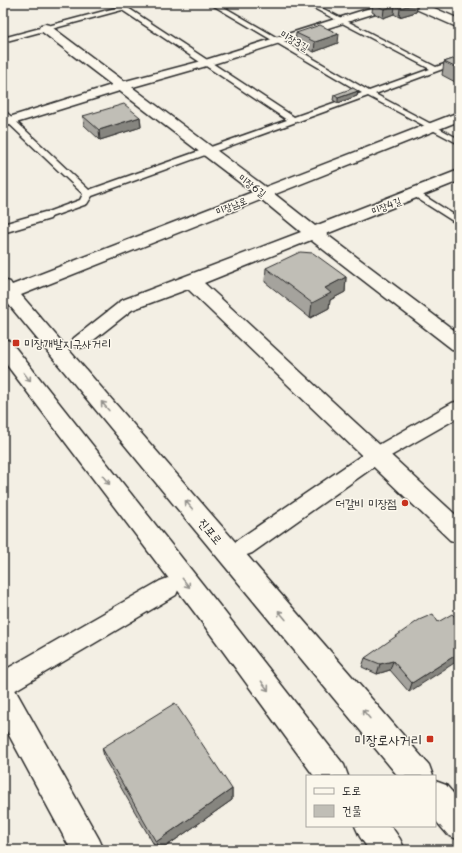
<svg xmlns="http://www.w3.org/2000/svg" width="462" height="853" font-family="'Playpen Sans','Poor Story',sans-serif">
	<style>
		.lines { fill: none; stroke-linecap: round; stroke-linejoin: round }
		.service-casing { stroke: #2b2b2b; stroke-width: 3 }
		.pedestrian-casing { stroke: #2b2b2b; stroke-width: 3 }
		.minor-casing { stroke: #2b2b2b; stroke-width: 3 }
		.tertiary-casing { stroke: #2b2b2b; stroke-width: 3 }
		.service { fill: #fbf7ec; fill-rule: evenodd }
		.pedestrian { fill: #fbf7ec; fill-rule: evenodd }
		.minor { fill: #fbf7ec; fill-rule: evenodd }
		.tertiary { fill: #fbf7ec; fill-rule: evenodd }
		.wall { fill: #a5a39d; stroke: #2b2b2b }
		.shaded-wall { fill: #86857f; stroke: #2b2b2b }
		.building { fill: #c0beb6; stroke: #2b2b2b }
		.oneway { stroke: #93918c }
		.poi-dot { fill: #c8321e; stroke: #fbf7ec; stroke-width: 1.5 }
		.labels { text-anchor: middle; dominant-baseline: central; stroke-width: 3; stroke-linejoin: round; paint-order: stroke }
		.far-street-label { font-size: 10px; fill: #2b2b2b; stroke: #fbf7ec }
		.poi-label { font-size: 12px; fill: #2b2b2b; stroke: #fbf7ec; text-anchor: start }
		.street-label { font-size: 12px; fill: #2b2b2b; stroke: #fbf7ec }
		.near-poi-label { font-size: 14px; fill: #2b2b2b; stroke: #fbf7ec; text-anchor: end }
	</style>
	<rect width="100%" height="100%" fill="#f3efe4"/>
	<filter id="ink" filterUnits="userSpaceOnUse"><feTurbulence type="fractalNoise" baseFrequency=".025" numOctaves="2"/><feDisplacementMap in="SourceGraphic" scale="8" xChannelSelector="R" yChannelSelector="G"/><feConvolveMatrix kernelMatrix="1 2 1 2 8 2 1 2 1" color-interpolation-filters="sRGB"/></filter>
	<g filter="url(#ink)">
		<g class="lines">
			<g class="service-casing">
				<path id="service" d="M134,3H144L128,8L294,117L362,93L209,3H217L369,91L430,69L304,3H312L436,67L459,59V63L375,94L459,139V144L368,96L92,196L87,204L48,218H42L40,216L42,214L80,200L83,194L3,118V112H6L89,190L287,120L122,10L3,42V38Z
					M415,190L459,218V225L412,195L411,193L412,191Z"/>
			</g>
			<g class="pedestrian-casing">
				<path id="pedestrian" d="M386,3H402L401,5L210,65L126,89L3,127V119L118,83L202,61Z
					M45,212L50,213L52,216L50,219L3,233V224Z
					M127,300L133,301L135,305L133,309L86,346L80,348L74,346L71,342L74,338L121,301Z
					M459,401V417L382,461L252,553L244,556L236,553L233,547L236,541L368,451L452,403Z
					M168,578L176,581L179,588L176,595L12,692L3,695V671L160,581Z"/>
			</g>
			<g class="minor-casing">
				<path id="minor" d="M45,24L49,25L268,189L315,226L459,170V181L326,234L459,334V351L452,349L311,240L204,283L459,518V543L450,540L188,289L134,309L127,311L120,309L117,305L120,301L301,232L256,195L41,31L39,28L41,25Z
					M3,683L13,686L99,839L104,850H71L3,724Z"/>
			</g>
			<g class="tertiary-casing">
				<path id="tertiary" d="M407,3H423L459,19V28L409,6Z
					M459,112V121L21,295L429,765L433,776H398L5,300L3,301V280L10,282L12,285Z
					M3,339L10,341L219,605L344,765L348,776H314L201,621L3,360Z
					M435,781L446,785L459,800V840L448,835L435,820Z
					M355,826H391L400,839L405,850H369L360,837Z"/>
			</g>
			<use href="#service" class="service"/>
			<use href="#pedestrian" class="pedestrian"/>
			<use href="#minor" class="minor"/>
			<use href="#tertiary" class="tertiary"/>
		</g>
		<path class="wall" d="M418,3L416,12L399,17L394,14L383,18L372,12L373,4Z
			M296,33L338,43L314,52L295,42Z
			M459,57V84L442,75L444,62Z
			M358,91L357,96L338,103L333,100L334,95Z
			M83,116L140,117L141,127L100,140L84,125Z
			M266,268L346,277L345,292L330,300L329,308L310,318L265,282Z
			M438,622L409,692L390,670L377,674L362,667L365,658Z
			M102,748L232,789V800L161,850H157L105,760Z"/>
		<path class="shaded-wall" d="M418,3L416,12L399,17L400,8Z
			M395,6L394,14L383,18L384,9Z
			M339,34L338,43L314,52L315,42Z
			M358,91L357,96L338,103V98Z
			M140,117L141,127L100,140L99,130Z
			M346,277L345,292L330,300L329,308L310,318L312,303L325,288Z
			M459,653V660L409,692L412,683Z
			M393,661L390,670L377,674L380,664Z
			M232,789V800L161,850H158L156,842Z"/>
		<path class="building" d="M376,3H418L400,8L395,6L384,9L373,4Z
			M320,25L339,34L315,42L296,33Z
			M459,57V69L444,62Z
			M353,88L358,91L338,98L334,95Z
			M124,104L140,117L99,130L83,116Z
			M300,252L313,253L346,277L325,288L331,293L312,303L266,268Z
			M433,614L438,622L452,614L459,621V653L412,683L393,661L380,664L365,658L419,620Z
			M175,703L232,789L156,842L102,748Z"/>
		<defs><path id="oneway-shaft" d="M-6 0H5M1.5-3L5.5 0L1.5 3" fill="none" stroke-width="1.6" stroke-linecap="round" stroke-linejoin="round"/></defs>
		<g class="oneway">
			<use href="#oneway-shaft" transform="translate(27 377) rotate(53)"/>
			<use href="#oneway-shaft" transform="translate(105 406) rotate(-130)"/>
			<use href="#oneway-shaft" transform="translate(106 480) rotate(52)"/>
			<use href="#oneway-shaft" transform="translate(189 505) rotate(-130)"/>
			<use href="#oneway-shaft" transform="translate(186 583) rotate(52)"/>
			<use href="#oneway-shaft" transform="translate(282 615) rotate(-130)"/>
			<use href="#oneway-shaft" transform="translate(265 686) rotate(53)"/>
			<use href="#oneway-shaft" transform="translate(366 714) rotate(-130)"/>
		</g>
	</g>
	<g class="poi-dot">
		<rect x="12" y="339" width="8" height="8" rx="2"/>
		<circle cx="405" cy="503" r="4"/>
		<rect x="426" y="735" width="8" height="8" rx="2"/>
	</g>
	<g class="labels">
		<g class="far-street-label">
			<text transform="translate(295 40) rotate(30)">미장3길</text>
			<text transform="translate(253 185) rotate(37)">미장6길</text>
			<text transform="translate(231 205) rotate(-22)">미장남로</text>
			<text transform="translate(386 205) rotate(-21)">미장4길</text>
		</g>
		<g class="poi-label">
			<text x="24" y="343">미장개발지구사거리</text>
			<text x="397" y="503" text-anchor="end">더갈비 미장점</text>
		</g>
		<g class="street-label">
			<text transform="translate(211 531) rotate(50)">진포로</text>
		</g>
		<g class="near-poi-label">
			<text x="422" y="739">미장로사거리</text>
		</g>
	</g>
	<rect width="462" height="853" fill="none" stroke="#fbf7ec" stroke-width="16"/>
	<rect x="8" y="8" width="446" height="837" fill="none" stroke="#2b2b2b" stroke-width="1.5" filter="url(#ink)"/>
	<rect x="306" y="775" width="130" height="52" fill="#fbf7ec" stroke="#a8a59f"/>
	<rect x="314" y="788" width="20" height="6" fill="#fbf7ec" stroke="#a8a59f"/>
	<text x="342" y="795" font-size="12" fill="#2b2b2b">도로</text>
	<rect x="314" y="805" width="20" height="12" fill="#c0beb6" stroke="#a8a59f"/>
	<text x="342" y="815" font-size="12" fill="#2b2b2b">건물</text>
</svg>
